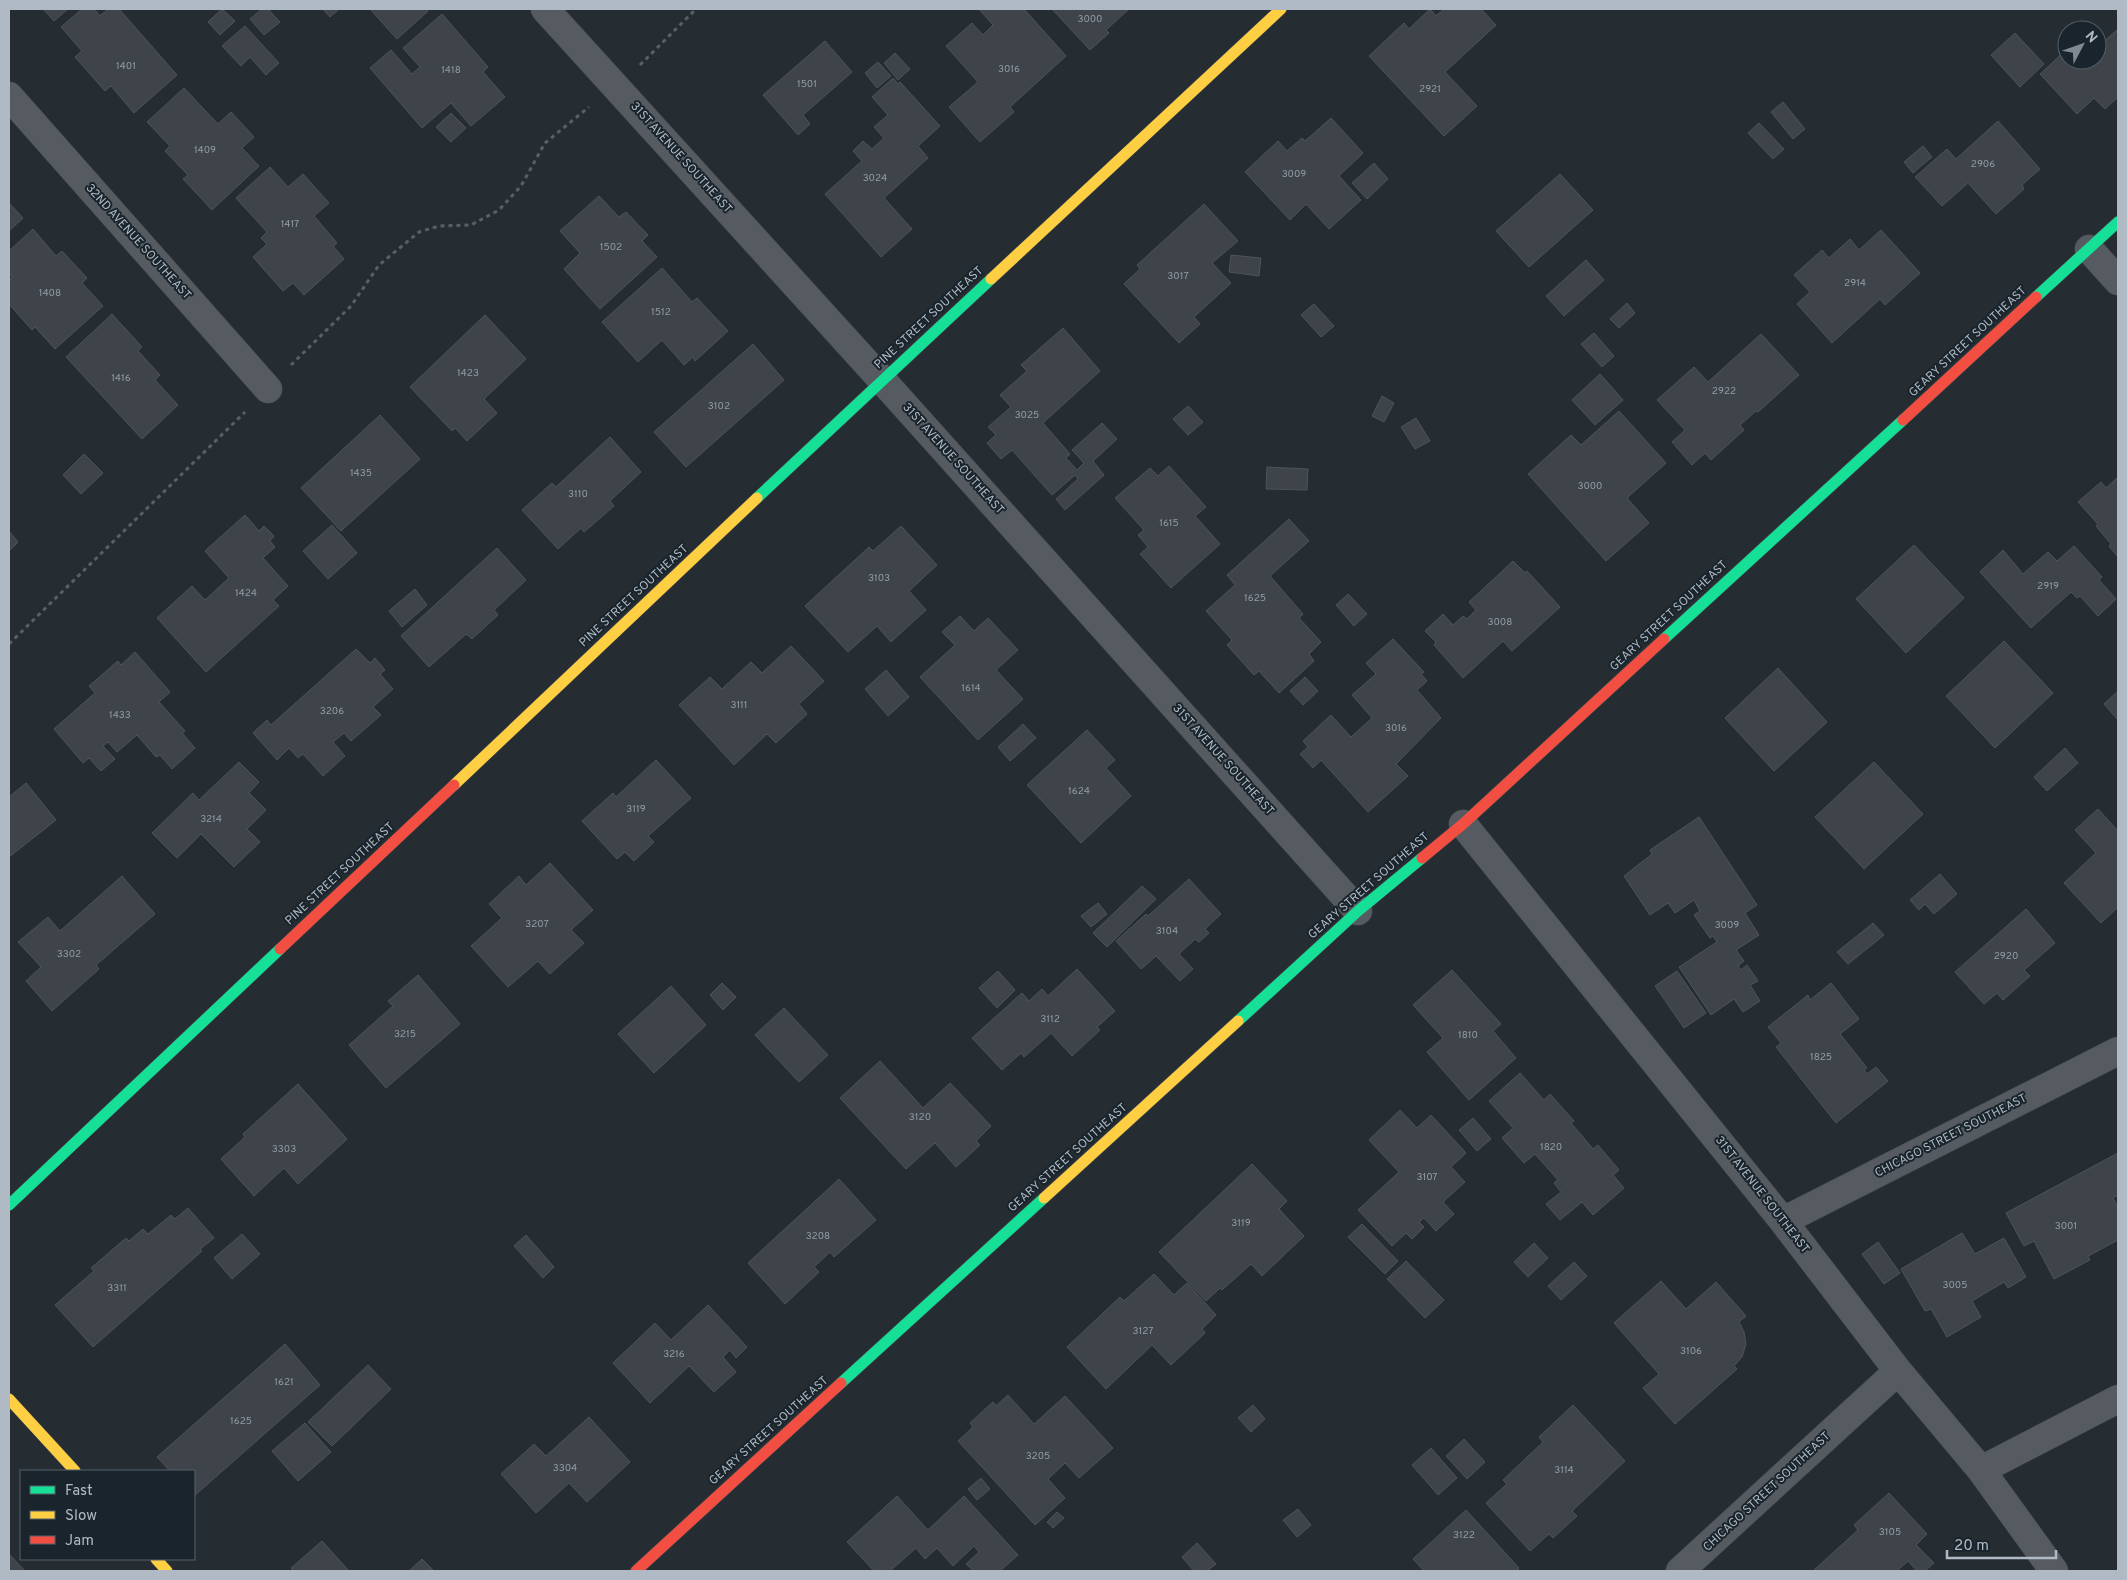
<svg xmlns="http://www.w3.org/2000/svg" width="2127" height="1580" font-family="Overpass,sans-serif">
	<style>
		.building { fill: #3e4449; stroke: #4e545a }
		.lines { fill: none; stroke-linecap: round; stroke-linejoin: round }
		.street-casing { stroke: #44494d; stroke-width: 29 }
		.fast-casing { stroke: #44494d; stroke-width: 12 }
		.slow-casing { stroke: #44494d; stroke-width: 12 }
		.jam-casing { stroke: #44494d; stroke-width: 12 }
		.path { stroke: #596065; stroke-width: 3; stroke-dasharray: 4 4; stroke-linecap: butt }
		.street { stroke: #565b61; stroke-width: 28 }
		.fast { stroke: #16e098; stroke-width: 11 }
		.slow { stroke: #ffcf43; stroke-width: 11 }
		.jam { stroke: #f24e42; stroke-width: 11 }
		.labels { text-anchor: middle; dominant-baseline: central; stroke-width: 4; stroke-linejoin: round; paint-order: stroke }
		.number-label { font-size: 10px; fill: #939ca5 }
		.street-label { font-size: 12px; fill: #afbac4; stroke: #1a242c }
	</style>
	<rect width="100%" height="100%" fill="#262d32"/>
	<path class="building" d="M43,9H68L54,21Z
		M82,9H94L100,16L108,9H119L177,75L134,113L111,86L105,91L75,57L82,51L61,27Z
		M222,9L235,21L220,35L208,22Z
		M262,9H268L280,22L264,35L250,19Z
		M323,9H339L330,17Z
		M370,9H426L428,11L397,39Z
		M979,9H1024L1066,56L1010,107L1014,112L980,142L949,107L978,82L946,46L972,23L983,35L993,25Z
		M1052,9H1129L1106,30L1109,33L1090,50Z
		M1430,9L1436,16L1444,9H1481L1496,25L1445,72L1477,106L1444,136L1369,56L1404,23L1409,29Z
		M442,14L488,67L483,72L505,97L471,126L451,103L422,128L370,68L391,50L412,74L420,67L403,48Z
		M245,26L279,63L266,75L250,57L241,66L222,46Z
		M2118,29V97L2105,109L2094,98L2077,114L2040,74L2067,49V60H2097V38L2102,43Z
		M2015,33L2044,64L2020,87L1991,55Z
		M825,41L852,72L803,115L810,124L798,135L763,95Z
		M895,53L910,69L898,80L884,63Z
		M878,62L891,76L877,88L865,73Z
		M893,78L898,84L900,82L940,126L918,146L928,158L884,198L912,229L881,257L825,194L862,161L853,151L863,141L872,149L884,138L874,127L888,115L872,97Z
		M184,88L218,124L231,112L254,137L242,148L259,166L212,210L183,179L188,175L165,151L170,146L147,122Z
		M1783,102L1805,129L1793,139L1771,112Z
		M451,113L466,128L451,142L436,127Z
		M1331,118L1363,153L1339,176L1361,200L1329,229L1306,204L1290,220L1245,172L1278,141L1287,151L1302,138L1305,141Z
		M1998,121L2040,169L2022,185L2024,189L1996,214L1968,183L1942,206L1915,177L1947,149L1956,159Z
		M1759,123L1784,149L1773,159L1748,133Z
		M1923,146L1932,157L1913,173L1904,162Z
		M1374,163L1388,179L1367,199L1352,183Z
		M270,167L288,187L303,174L329,203L314,216L337,243L333,246L344,259L304,295L293,283L283,291L253,257L267,244L261,238L267,232L236,198Z
		M1560,174L1593,210L1529,267L1496,231Z
		M599,196L619,217L626,212L648,235L642,241L657,257L600,309L564,269L580,253L560,231Z
		M9,203L23,218L9,231Z
		M1204,204L1238,241L1212,263L1231,283L1194,317L1200,324L1179,343L1124,284L1140,269L1137,265Z
		M33,229L56,256L62,251L87,278L82,283L103,306L55,349L35,327L32,330L9,304V280L12,277L9,272V251Z
		M1881,230L1920,273L1885,305L1880,299L1832,343L1797,304L1810,292L1794,275L1822,250L1829,258L1850,239L1859,250Z
		M1231,255L1261,258L1259,276L1229,272Z
		M1586,260L1604,280L1564,316L1546,296Z
		M662,268L692,302L697,298L728,331L695,361L693,357L684,365L662,340L638,362L602,322Z
		M1627,303L1635,313L1619,328L1610,319Z
		M1314,304L1334,326L1321,337L1301,315Z
		M112,314L142,347L138,351L160,375L155,380L178,405L142,439L66,357Z
		M485,315L526,359L484,399L497,413L467,441L455,428L452,431L410,387Z
		M1063,328L1100,371L1043,423L1070,454L1066,458L1077,470L1084,463L1072,450L1102,423L1117,439L1093,461L1104,475L1065,510L1056,499L1078,479L1075,475L1052,495L1012,450L1001,459L987,443L996,435L988,427L1011,407L1000,395L1027,371L1021,365Z
		M1594,333L1614,356L1602,367L1581,344Z
		M1761,334L1799,375L1758,412L1756,411L1740,425L1744,430L1711,460L1705,453L1692,465L1672,442L1685,430L1657,400L1694,367L1708,382Z
		M753,344L784,380L686,467L654,432Z
		M1600,374L1623,400L1595,425L1572,400Z
		M1382,396L1394,403L1384,422L1372,416Z
		M1188,406L1203,422L1188,435L1173,419Z
		M1619,411L1666,463L1627,498L1649,523L1606,561L1528,474L1571,435L1581,445Z
		M380,415L420,459L341,531L301,488Z
		M1416,418L1430,441L1415,449L1401,427Z
		M610,437L641,472L610,501L614,506L584,532L581,528L558,549L522,510L552,483L556,487Z
		M84,454L103,473L81,494L63,475Z
		M1169,466L1206,507L1195,516L1220,544L1171,588L1140,554L1148,547L1138,535L1144,530L1115,498L1150,468L1158,476Z
		M1267,467L1308,469L1307,490L1266,489Z
		M2118,477V557L2109,546L2111,544L2096,526L2098,524L2078,502L2101,482L2106,488Z
		M245,515L259,531L264,526L274,536L270,541L275,547L263,558L288,586L273,600L279,606L206,672L157,618L192,586L205,600L229,578L205,551Z
		M1289,519L1309,541L1270,576L1303,614L1299,618L1321,642L1309,654L1314,661L1279,693L1259,671L1254,675L1227,645L1232,640L1206,611L1235,585L1227,575Z
		M332,525L357,553L328,579L303,551Z
		M901,526L937,565L909,591L926,610L891,642L877,626L848,652L805,606L869,547L873,551Z
		M9,531L18,542L9,551Z
		M1914,545L1964,598L1906,653L1856,599Z
		M2074,546L2102,577L2099,580L2116,599L2098,616L2080,596L2077,598L2071,592L2031,628L1980,572L2003,550L2023,574L2048,552L2057,561Z
		M497,548L526,580L494,610L498,615L472,639L466,634L429,667L401,636Z
		M1513,561L1525,573L1527,571L1560,607L1512,651L1503,641L1463,678L1434,645L1436,642L1425,631L1443,614L1453,625L1463,616L1467,619L1476,610L1469,602Z
		M415,589L427,605L402,627L389,611Z
		M1348,594L1367,614L1354,626L1336,605Z
		M960,616L974,631L988,618L1018,650L996,670L1023,699L978,740L920,677L955,645L942,632Z
		M1393,639L1424,672L1421,674L1427,681L1417,690L1441,718L1396,764L1408,776L1368,812L1321,760L1313,768L1300,754L1308,747L1303,741L1331,715L1351,737L1372,718L1352,695L1376,674L1366,663Z
		M2004,641L2053,693L1995,748L1946,696Z
		M791,646L824,681L799,704L807,714L776,743L767,734L734,765L679,705L710,677L722,689L751,662L762,673Z
		M356,649L370,663L375,658L385,670L380,674L393,689L373,707L381,715L351,741L344,733L333,742L345,756L323,776L303,754L298,758L289,748L277,760L253,733L267,720L271,725Z
		M135,652L170,692L159,702L185,731L182,733L195,748L172,769L160,755L156,757L137,735L117,752L108,742L103,746L115,759L101,771L89,758L83,763L54,729L95,693L89,686L118,661L121,665Z
		M1778,668L1827,722L1774,771L1725,718Z
		M886,670L909,697L888,716L865,689Z
		M1305,677L1318,691L1303,705L1290,691Z
		M2118,691V720L2104,704Z
		M1023,724L1036,738L1010,761L998,747Z
		M1087,730L1115,760L1106,768L1131,796L1081,843L1027,785Z
		M2065,748L2078,763L2047,791L2034,777Z
		M656,760L691,798L648,836L654,842L634,861L625,852L617,859L582,821L613,793L616,797Z
		M239,762L259,782L249,793L266,810L247,829L260,842L234,867L201,834L177,858L152,833L193,793L199,800Z
		M1874,762L1923,814L1864,869L1815,817Z
		M26,783L56,820L9,857V797Z
		M2098,809L2118,831V907L2101,923L2064,883L2096,853L2075,830Z
		M1699,817L1757,905L1745,913L1759,935L1736,950L1744,961L1738,966L1741,970L1747,965L1758,981L1750,985L1760,1001L1743,1012L1734,999L1711,1015L1679,967L1717,942L1713,936L1710,938L1694,915L1700,911L1694,900L1675,913L1668,903L1650,915L1624,876L1652,854L1650,850Z
		M550,863L593,910L571,930L584,943L550,974L538,961L508,987L471,946L502,918L489,904L519,876L526,885Z
		M1940,874L1957,894L1934,914L1925,904L1919,910L1910,900Z
		M122,876L155,914L96,965L99,969L52,1011L26,981L41,967L18,942L48,917L60,931Z
		M1189,879L1221,914L1205,929L1209,933L1199,942L1195,939L1179,954L1193,969L1180,981L1156,956L1141,969L1116,941L1146,914L1148,916Z
		M1142,886L1156,899L1107,947L1093,933Z
		M1098,903L1107,914L1091,927L1081,916Z
		M2026,909L2055,943L2024,970L2030,976L2003,1000L1997,993L1984,1004L1955,972Z
		M1873,923L1884,935L1848,964L1837,952Z
		M1077,969L1115,1011L1097,1027L1100,1030L1072,1056L1051,1033L1024,1057L1021,1053L1002,1070L972,1038L1022,993L1029,1001L1042,989L1048,996Z
		M1452,970L1501,1024L1493,1031L1516,1058L1469,1100L1427,1052L1443,1038L1413,1005Z
		M998,971L1015,990L997,1008L979,988Z
		M1677,971L1706,1013L1684,1028L1655,986Z
		M418,975L460,1024L386,1088L349,1045L393,1006L388,1001Z
		M722,983L736,997L723,1010L710,995Z
		M1831,983L1859,1019L1840,1034L1867,1068L1864,1070L1867,1074L1876,1067L1888,1081L1836,1123L1776,1047L1781,1043L1768,1027L1808,995L1810,1000Z
		M671,986L706,1025L654,1073L618,1034Z
		M784,1008L828,1055L799,1082L755,1035Z
		M880,1061L923,1108L950,1083L991,1126L976,1141L980,1145L956,1167L935,1143L906,1169L840,1098Z
		M1520,1073L1544,1100L1550,1094L1574,1121L1571,1123L1593,1149L1598,1145L1619,1170L1613,1175L1624,1188L1593,1215L1582,1202L1560,1220L1546,1204L1561,1192L1554,1183L1558,1180L1535,1154L1524,1163L1502,1138L1513,1128L1489,1101Z
		M298,1084L347,1139L298,1184L284,1168L254,1196L221,1159L245,1137L243,1134Z
		M1400,1110L1417,1128L1431,1115L1466,1153L1451,1167L1465,1182L1443,1202L1454,1214L1436,1231L1424,1218L1419,1222L1424,1227L1412,1239L1406,1233L1392,1246L1358,1210L1399,1172L1369,1140Z
		M1473,1118L1491,1139L1477,1151L1459,1130Z
		M2118,1153V1195L2113,1198L2118,1207V1240L2088,1256L2090,1260L2054,1279L2034,1241L2024,1246L2006,1213Z
		M1252,1164L1287,1201L1279,1209L1304,1236L1262,1276L1251,1264L1222,1290L1220,1288L1206,1301L1159,1252Z
		M839,1179L876,1220L834,1257L830,1252L814,1267L819,1272L785,1304L748,1263Z
		M188,1208L214,1238L200,1249L202,1251L93,1347L55,1305L94,1271L91,1268L126,1238L129,1241L143,1229L148,1234L171,1215L175,1219Z
		M1362,1224L1398,1261L1385,1274L1348,1237Z
		M1962,1233L1975,1254L2004,1238L2026,1277L2008,1288L2004,1282L1972,1301L1981,1317L1947,1337L1931,1309L1925,1311L1901,1269Z
		M242,1234L260,1254L232,1279L214,1258Z
		M526,1235L554,1267L543,1278L514,1246Z
		M1878,1242L1900,1273L1884,1284L1862,1254Z
		M1534,1243L1548,1258L1528,1277L1514,1262Z
		M1406,1261L1444,1300L1425,1318L1387,1279Z
		M1574,1262L1587,1276L1561,1300L1548,1286Z
		M1154,1274L1174,1295L1187,1283L1216,1315L1202,1329L1205,1333L1171,1365L1152,1345L1106,1389L1067,1347L1120,1297L1124,1301Z
		M1661,1281L1686,1309L1716,1282L1746,1316L1739,1322L1744,1332L1746,1344L1742,1357L1734,1366L1737,1369L1675,1424L1643,1388L1659,1374L1614,1323Z
		M708,1305L747,1347L736,1358L730,1350L723,1357L736,1372L714,1392L689,1366L650,1403L613,1363L655,1323L671,1340Z
		M285,1344L320,1385L194,1496V1471H170L157,1457Z
		M368,1365L391,1389L332,1446L308,1422Z
		M1008,1395L1034,1424L1065,1396L1113,1448L1079,1478L1065,1463L1048,1479L1065,1498L1035,1525L958,1441L973,1427L970,1423L993,1402L996,1406Z
		M1253,1405L1265,1419L1251,1432L1238,1418Z
		M1573,1405L1625,1461L1572,1511L1577,1516L1553,1538L1549,1534L1530,1551L1486,1503L1507,1484L1503,1480L1543,1442L1539,1437Z
		M589,1417L630,1462L587,1502L569,1483L536,1513L501,1474L534,1444L546,1456Z
		M305,1423L331,1452L298,1481L272,1451Z
		M1464,1439L1485,1462L1467,1479L1446,1456Z
		M1431,1448L1457,1478L1438,1495L1412,1465Z
		M981,1478L990,1489L977,1500L968,1489Z
		M1889,1493L1927,1534L1916,1545L1934,1563L1925,1571H1917L1908,1561L1897,1571H1813L1858,1530L1854,1525Z
		M897,1496L928,1530L964,1496L1018,1555L1000,1571H974L966,1564L979,1552L974,1546L953,1566L937,1548L925,1559L916,1548L890,1571H874L847,1542Z
		M1298,1509L1311,1525L1297,1537L1283,1520Z
		M1466,1510L1519,1568L1516,1571H1424L1413,1559Z
		M1057,1512L1064,1518L1053,1528L1047,1522Z
		M322,1541L349,1571H294L291,1568Z
		M1197,1543L1216,1564L1207,1571H1194L1182,1557Z
		M10,1555L25,1571H9Z
		M422,1559L434,1571H409Z"/>
	<g class="lines">
		<g class="street-casing">
			<path id="street" d="M545,9L882,380L1358,911
				M9,96L268,389
				M2089,249L2118,281
				M1463,824L1783,1221L1898,1371L1981,1470L2054,1571
				M1783,1221L2118,1051
				M1981,1470L2118,1399
				M1680,1571L1898,1371"/>
		</g>
		<g class="fast-casing">
			<path id="fast" d="M2036,297L2118,222
				M757,498L991,279
				M1664,639L1903,420
				M1238,1021L1358,911L1422,858
				M9,1205L280,949
				M841,1383L1044,1198"/>
		</g>
		<g class="slow-casing">
			<path id="slow" d="M991,279L1281,9
				M454,785L757,498
				M1044,1198L1238,1021
				M9,1399L75,1471
				M156,1559L167,1571"/>
		</g>
		<g class="jam-casing">
			<path id="jam" d="M1903,420L2036,297
				M1422,858L1463,824L1664,639
				M280,949L454,785
				M636,1571L841,1383"/>
		</g>
		<path class="path" d="M640,65L696,9
			M291,365L351,306L379,265L419,232L439,226L471,225L499,210L521,186L545,143L589,107
			M9,644L245,412"/>
		<use href="#street" class="street"/>
		<use href="#fast" class="fast"/>
		<use href="#slow" class="slow"/>
		<use href="#jam" class="jam"/>
	</g>
	<g class="labels">
		<g class="number-label">
			<text x="1090" y="19">3000</text>
			<text x="126" y="66">1401</text>
			<text x="1009" y="69">3016</text>
			<text x="451" y="70">1418</text>
			<text x="807" y="84">1501</text>
			<text x="1430" y="89">2921</text>
			<text x="205" y="150">1409</text>
			<text x="1983" y="164">2906</text>
			<text x="1294" y="174">3009</text>
			<text x="875" y="178">3024</text>
			<text x="290" y="224">1417</text>
			<text x="611" y="247">1502</text>
			<text x="1178" y="276">3017</text>
			<text x="1855" y="283">2914</text>
			<text x="50" y="293">1408</text>
			<text x="661" y="312">1512</text>
			<text x="468" y="373">1423</text>
			<text x="121" y="378">1416</text>
			<text x="1724" y="391">2922</text>
			<text x="719" y="406">3102</text>
			<text x="1027" y="415">3025</text>
			<text x="361" y="473">1435</text>
			<text x="1590" y="486">3000</text>
			<text x="578" y="494">3110</text>
			<text x="1169" y="523">1615</text>
			<text x="879" y="578">3103</text>
			<text x="2048" y="586">2919</text>
			<text x="246" y="593">1424</text>
			<text x="1255" y="598">1625</text>
			<text x="1500" y="622">3008</text>
			<text x="971" y="688">1614</text>
			<text x="739" y="705">3111</text>
			<text x="332" y="711">3206</text>
			<text x="120" y="715">1433</text>
			<text x="1396" y="728">3016</text>
			<text x="1079" y="791">1624</text>
			<text x="636" y="809">3119</text>
			<text x="211" y="819">3214</text>
			<text x="537" y="924">3207</text>
			<text x="1727" y="925">3009</text>
			<text x="1167" y="931">3104</text>
			<text x="69" y="954">3302</text>
			<text x="2006" y="956">2920</text>
			<text x="1050" y="1019">3112</text>
			<text x="405" y="1034">3215</text>
			<text x="1468" y="1035">1810</text>
			<text x="1821" y="1057">1825</text>
			<text x="920" y="1117">3120</text>
			<text x="1551" y="1147">1820</text>
			<text x="284" y="1149">3303</text>
			<text x="1427" y="1177">3107</text>
			<text x="1241" y="1223">3119</text>
			<text x="2066" y="1226">3001</text>
			<text x="818" y="1236">3208</text>
			<text x="1955" y="1285">3005</text>
			<text x="117" y="1288">3311</text>
			<text x="1143" y="1331">3127</text>
			<text x="1691" y="1351">3106</text>
			<text x="674" y="1354">3216</text>
			<text x="284" y="1382">1621</text>
			<text x="241" y="1421">1625</text>
			<text x="1038" y="1456">3205</text>
			<text x="565" y="1468">3304</text>
			<text x="1564" y="1470">3114</text>
			<text x="1890" y="1532">3105</text>
			<text x="1464" y="1535">3122</text>
		</g>
		<g class="street-label">
			<text transform="translate(681 158) rotate(48)">31ST AVENUE SOUTHEAST</text>
			<text transform="translate(138 242) rotate(48)">32ND AVENUE SOUTHEAST</text>
			<text transform="translate(929 318) rotate(-43)">PINE STREET SOUTHEAST</text>
			<text transform="translate(1968 342) rotate(-43)">GEARY STREET SOUTHEAST</text>
			<text transform="translate(953 459) rotate(48)">31ST AVENUE SOUTHEAST</text>
			<text transform="translate(634 596) rotate(-43)">PINE STREET SOUTHEAST</text>
			<text transform="translate(1669 616) rotate(-43)">GEARY STREET SOUTHEAST</text>
			<text transform="translate(1223 760) rotate(48)">31ST AVENUE SOUTHEAST</text>
			<text transform="translate(340 874) rotate(-43)">PINE STREET SOUTHEAST</text>
			<text transform="translate(1369 886) rotate(-41)">GEARY STREET SOUTHEAST</text>
			<text transform="translate(1951 1136) rotate(-27)">CHICAGO STREET SOUTHEAST</text>
			<text transform="translate(1068 1158) rotate(-42)">GEARY STREET SOUTHEAST</text>
			<text transform="translate(1762 1195) rotate(52)">31ST AVENUE SOUTHEAST</text>
			<text transform="translate(769 1431) rotate(-42)">GEARY STREET SOUTHEAST</text>
			<text transform="translate(1767 1492) rotate(-43)">CHICAGO STREET SOUTHEAST</text>
		</g>
	</g>
	<rect width="2127" height="1580" fill="none" stroke="#afbac4" stroke-width="20"/>
	<rect x="20" y="1470" width="175" height="90" fill="#1a242c" stroke="#566069"/>
	<rect x="30" y="1486" width="25" height="8" fill="#16e098" stroke="#566069"/>
	<text x="65" y="1495" font-size="15" fill="#afbac4">Fast</text>
	<rect x="30" y="1511" width="25" height="8" fill="#ffcf43" stroke="#566069"/>
	<text x="65" y="1520" font-size="15" fill="#afbac4">Slow</text>
	<rect x="30" y="1536" width="25" height="8" fill="#f24e42" stroke="#566069"/>
	<text x="65" y="1545" font-size="15" fill="#afbac4">Jam</text>
	<g transform="translate(2082 45) rotate(49)"><circle r="24" fill="#1a242c" stroke="#566069"/>
	<path d="M0-4L9 19L0 12L-9 19Z" fill="#7f8991"/>
	<text y="-8" font-size="14" font-weight="bold" text-anchor="middle" fill="#afbac4">N</text>
	</g>
	<path d="M1947 1550v8h109v-8" fill="none" stroke="#afbac4" stroke-width="2.5"/>
	<text x="1954" y="1550" font-size="15" fill="#afbac4" stroke="#1a242c" stroke-width="4" paint-order="stroke">20 m</text>
</svg>
